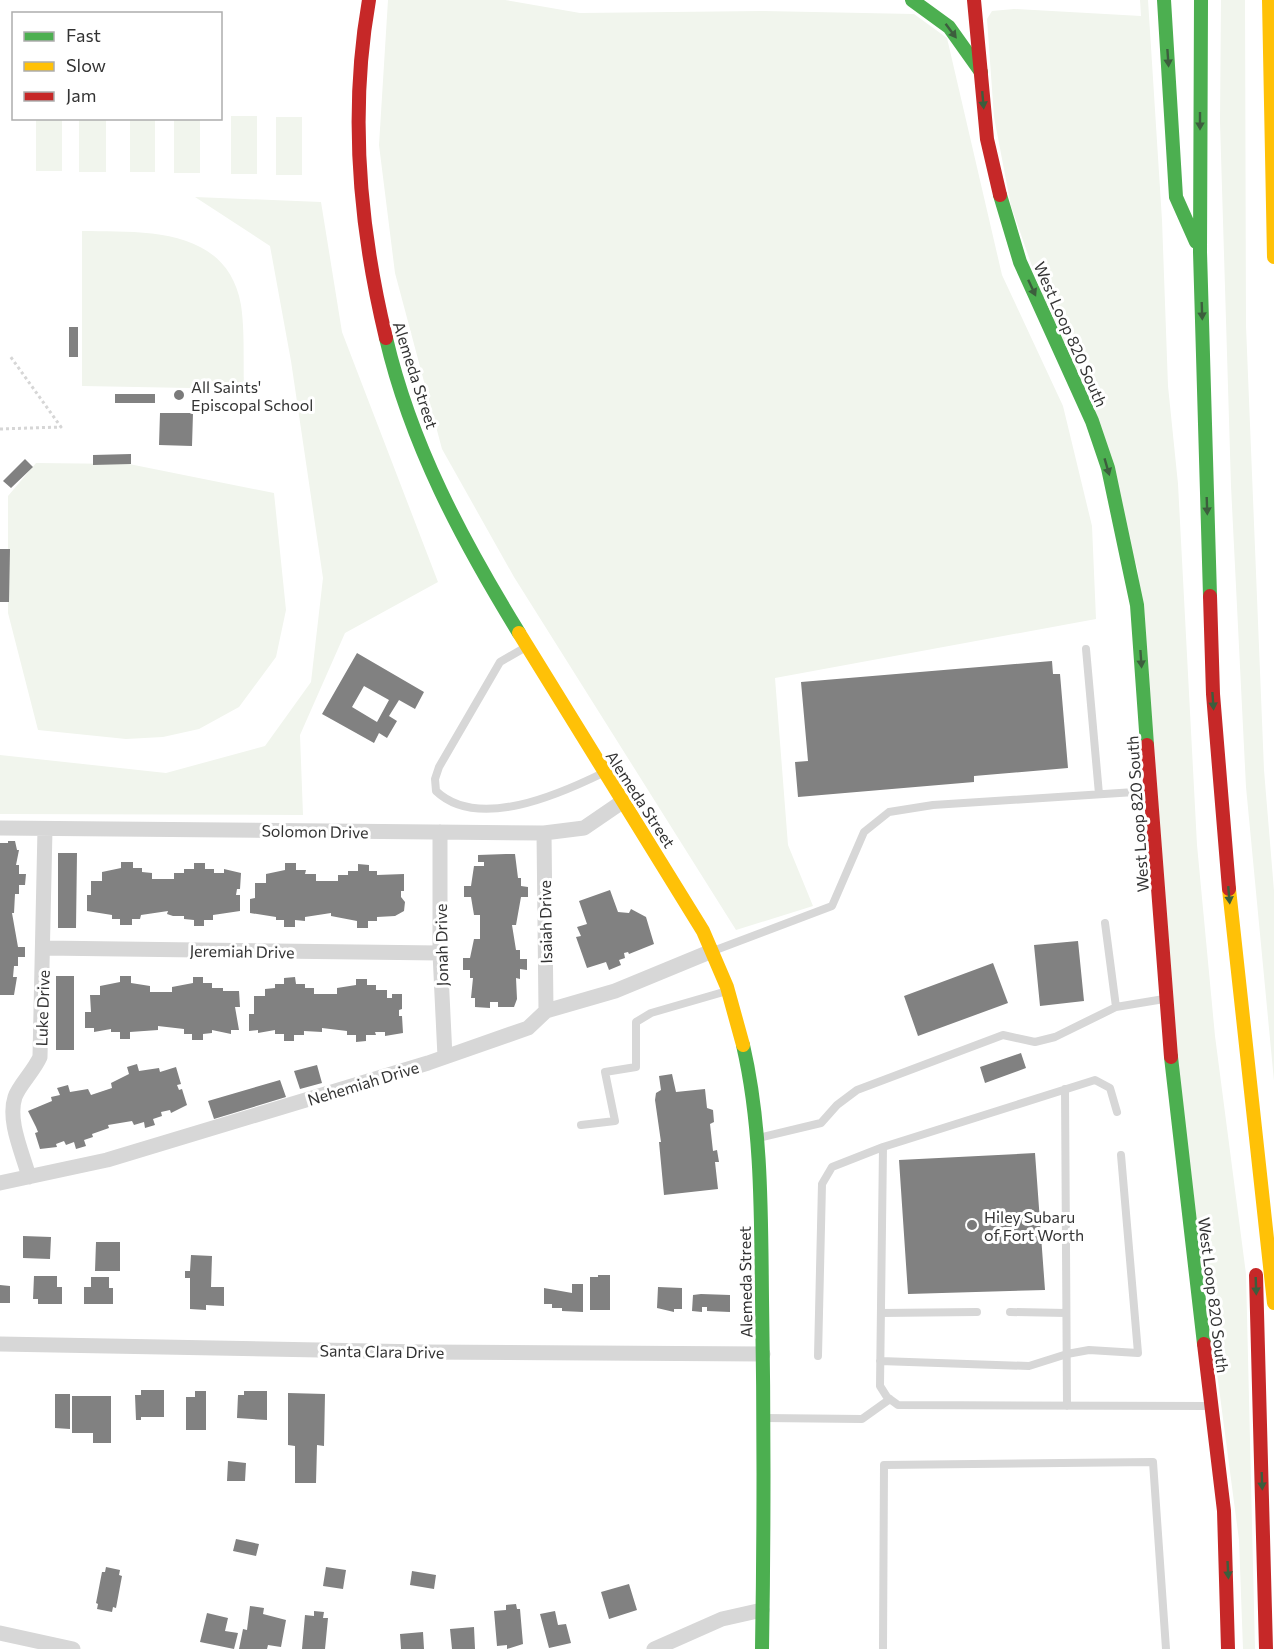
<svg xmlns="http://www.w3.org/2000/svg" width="1274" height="1649" font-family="Commissioner,sans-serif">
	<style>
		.green { fill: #f1f5ed }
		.building { fill: #818181; fill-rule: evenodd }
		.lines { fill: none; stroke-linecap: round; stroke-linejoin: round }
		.path { stroke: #d6d6d6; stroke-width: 3; stroke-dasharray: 3 3; stroke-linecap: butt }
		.lane { stroke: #d7d7d7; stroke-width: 8 }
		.street { stroke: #d7d7d7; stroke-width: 15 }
		.fast { stroke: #4caf50; stroke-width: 14 }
		.slow { stroke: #ffc107; stroke-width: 14 }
		.jam { stroke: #c62828; stroke-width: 14 }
		.oneway { fill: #3c5e3d }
		.poi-dot { fill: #7a7a7a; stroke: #fff; stroke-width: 2 }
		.labels { text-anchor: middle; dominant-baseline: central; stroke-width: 6; stroke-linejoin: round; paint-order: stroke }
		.street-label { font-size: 16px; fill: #333; stroke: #fff }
		.poi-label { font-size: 16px; fill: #333; stroke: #fff; text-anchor: start }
	</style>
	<rect width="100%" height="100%" fill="#fff"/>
	<path class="green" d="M388,0H505L580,13L763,11L914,14L947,38L1002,275L1063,406L1092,526L1096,619L775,678L788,845L813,906L736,930L514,577L442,449L395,273L379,145Z
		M1140,0H1148L1162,220L1168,386L1178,484L1197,845L1215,1036L1246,1274L1255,1649H1243L1239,1540L1180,1092L1138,570L1011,206L994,117L987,19L992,11L1014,9L1141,16Z
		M1221,0H1245L1246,326L1264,770L1274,891V1081L1246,787L1231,486L1220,122Z
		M231,116H257V174H231Z
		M276,117H302V175H276Z
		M36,119H62V171H36Z
		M79,119H106V172H79Z
		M130,119H155V172H130Z
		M174,119H200V173H174Z
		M195,197L321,202L342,332L438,582L345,633L300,735L303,815L0,814V755L166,773L265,746L311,682L323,578L291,361L270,246Z
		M82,231C143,232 227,226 241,305C245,332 243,362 244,389L82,386Z
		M36,463L129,464L274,493L286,610L276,657L239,707L199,729L163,737L126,739L38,730L8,613V496Z"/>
	<path class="building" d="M69,327H78V357H69Z
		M115,394H155V403H115Z
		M160,413H193L192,446L159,445Z
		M131,454V464L93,465V455Z
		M25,459L33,467L11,488L3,481Z
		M0,549H10L9,602H0Z
		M357,653L424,692L415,709L399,700L389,716L397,721L387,738L379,733L374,743L322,714ZM364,686L389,700L377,722L352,707Z
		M1052,661L1053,674H1060L1068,768L974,776V782L798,797L795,762L808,761L801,682Z
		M8,841H15L17,850H19L16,865H19V874H26L25,885H19V894H15L14,913H12L18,947H25V957H18V966H14L13,977H17L14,995H0V843H8Z
		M58,853H77L76,928H58Z
		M506,854H515L518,878H521V886L528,887V897H521L516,925H512L516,950H520V959H527V970L520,969V979L516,978L517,999L514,1007H498V1002H490V1008L475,1007V998H471L473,978H470V970H463V958H470L474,939H480V915H474L471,897H464V886H471L474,866H484V862H478V855Z
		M121,862H133V868H142V872L152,873V879H174V873H184V869H194V863H205V869H214V873H224V869L241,873L240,889H237L236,895H240V911L213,915V920H204V926H194V920L184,919V916H173L167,914L168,911L141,915L140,919H132V925H120V919H112V915L87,911V895H91V881H102V872L121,868Z
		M285,863H296V870H306L305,874H316V881H338V875H348V871H358V864L369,865V871H377V875L404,874V891H401V897L405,902L404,911L395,916L377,917V921H368V928H357V921L331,916V913L305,917V921L295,920V927H284V920H276V917L250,913V899L255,898V883H266V874L285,870Z
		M610,890L618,912L629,913L631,909L646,917L654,944L629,954L628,952L624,953L625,958L619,960L621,965L609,970L606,962L587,968L576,937L581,936L577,927L587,924L579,901Z
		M1078,941L1084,1001L1040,1006L1034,945Z
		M993,963L1008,1003L918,1036L904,996Z
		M56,976H74V1050H56Z
		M120,976H131V983L150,986V992H172V987L193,983V977H203V983H212V988H223V991H239L240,1007H235L239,1030H231V1034L212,1030V1033L203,1034V1040H192V1034H184V1029L158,1026V1030L130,1032V1039H120V1032H111V1029L94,1032V1028H85V1012H91L90,995H100V986L120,982Z
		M295,977L296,984H305V988H314V994H337V988L356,985V979H367V985H376V990H387V998H392V994H402V1009L399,1010V1016H402L403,1033L385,1036V1032H375L376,1035H366V1041L356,1042V1035H347V1031L322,1028V1032L304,1031V1035H294V1041H284V1034H275V1030L258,1033V1030L249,1031V1014H254V996H265V989L275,988V984H284V978Z
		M1021,1053L1026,1068L985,1083L980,1067Z
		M137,1064L139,1071L159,1068L160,1072L176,1067L181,1084L177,1085L179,1090L182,1089L187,1105L171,1113L170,1110L161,1112L162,1116L153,1119L155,1125L145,1128L144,1122L134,1125L132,1121L108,1125L109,1128L92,1134L93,1137L84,1140L86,1146L76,1149L74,1142L66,1145L64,1141L56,1144L57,1147L40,1149L35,1133L38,1132L36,1127L28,1111L52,1101L51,1097L60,1095L57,1088L68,1085L70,1092L88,1089L91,1095L112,1088L111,1083L129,1074L127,1067Z
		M317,1065L322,1083L300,1089L294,1071Z
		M672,1074L676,1092L705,1089L707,1108L713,1110L714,1122L710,1124L713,1151L717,1150L719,1162H715L718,1189L664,1195L659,1142H661L655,1100L656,1093L661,1090L659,1076Z
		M280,1080L286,1097L214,1119L208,1101Z
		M1035,1153L1045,1290L908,1294L899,1160Z
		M23,1236L51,1237L50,1259L23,1258Z
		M96,1242H120V1271H95Z
		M191,1255L212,1256L211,1287H224V1306L206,1305V1310L190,1309V1278H185V1271H190Z
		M598,1275H610V1310H590V1277H598Z
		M34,1276H57V1287H62V1304H38V1299H33Z
		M91,1277H109V1288H113V1304H84V1287H91Z
		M572,1284H583V1312L562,1311V1308H552V1304H544V1288L572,1293Z
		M0,1285L10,1286V1303H0Z
		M658,1287L682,1288V1309H674V1312L657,1308Z
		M701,1294L730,1295V1312L707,1311V1307H702V1312L692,1311L693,1295Z
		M141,1390H164V1417H141V1420H136L135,1395H141Z
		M195,1391H206V1430H186V1397H195Z
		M244,1391H267V1420L237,1418L238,1395H244Z
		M288,1393L325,1394L324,1446L317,1445L316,1483H295V1446L288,1445Z
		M55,1394H70V1429L55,1428Z
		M72,1396H111V1443H93V1433H72Z
		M228,1461L246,1463L245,1481H227Z
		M236,1539L259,1544L256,1556L233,1551Z
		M106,1567L120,1570L119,1575L122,1576L116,1608L113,1607L112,1612L97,1609L98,1604L96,1603L102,1572H105Z
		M326,1567L346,1570L343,1589L323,1586Z
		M412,1571L436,1575L434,1589L410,1585Z
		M629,1584L637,1610L609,1619L601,1592Z
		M516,1604L517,1609H520L523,1644L507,1649V1645L497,1646L494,1611L506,1610V1605Z
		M250,1606L264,1608L263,1614L286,1620L281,1647L268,1645L267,1649H239L243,1629L247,1630Z
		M314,1611L324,1612L323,1618H328L325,1649H302L305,1615L314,1616Z
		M555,1611L558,1625L566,1624L571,1643L549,1648L540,1614Z
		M207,1613L228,1618L225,1631L238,1633L234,1649L200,1642Z
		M474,1627L475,1649H452L450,1629Z
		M423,1632L424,1649H401L400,1634Z"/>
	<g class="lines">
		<path class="path" d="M0,429L61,427L10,356"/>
		<path class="lane" d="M526,647L500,662L439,767L435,779L436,791C478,831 560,794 603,773
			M1086,649L1099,794
			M1105,923L1116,1007
			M713,951L832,906L864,832L889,812L933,805L1150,791
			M1065,1089L1067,1406
			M1117,1112L1110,1088L1095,1080L883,1147L880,1386L887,1397L898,1405L1210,1406
			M581,1125L615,1121L605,1072L636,1067V1022L651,1013L727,991
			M758,1138L821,1123L837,1105L857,1090L1003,1035L1035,1042L1055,1037L1116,1007L1164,999
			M1010,1312L1066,1313
			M881,1313L977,1312
			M818,1356L822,1184L832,1167L883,1147
			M880,1361L1029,1366L1067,1354L1089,1350L1138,1353L1121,1155
			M764,1418L862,1419L890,1399
			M883,1649L884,1465L1153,1462L1166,1649"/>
		<path class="street" d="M0,828L544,833L584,828L622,802
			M440,832V953L445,1057
			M544,833L546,1011
			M44,948L440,953
			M29,1177C23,1154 7,1121 15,1097C19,1085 34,1071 40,1057L45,829
			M0,1183L107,1160L428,1063L528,1028L546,1011L615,991L712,951
			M0,1344L424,1352L763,1354
			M0,1633L73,1649
			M654,1649L722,1619L762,1610"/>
		<path class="fast" d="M912,0L949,27L981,72
			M1164,0L1176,197L1196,242
			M1201,0L1200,252L1210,596
			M1000,195L1020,262L1092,421L1108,468L1137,605L1147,745
			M386,338C411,445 462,540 519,633
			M743,1045C762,1127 761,1214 762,1299C764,1415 764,1532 762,1649
			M1171,1057L1204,1344"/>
		<path class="slow" d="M1269,0L1274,257
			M519,633L703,931L727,987L743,1045
			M1229,889L1274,1303"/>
		<path class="jam" d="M369,0C349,113 359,226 386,338
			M974,0L987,139L1000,195
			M1210,596L1213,694L1229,889
			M1147,745L1171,1057
			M1256,1275L1266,1649
			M1204,1344L1224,1511L1228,1649"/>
	</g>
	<defs><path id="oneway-solid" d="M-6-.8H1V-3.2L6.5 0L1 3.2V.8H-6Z" transform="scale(1.5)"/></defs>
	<g class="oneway">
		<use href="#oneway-solid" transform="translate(951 31) rotate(53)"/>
		<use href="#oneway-solid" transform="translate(1168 58) rotate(86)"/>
		<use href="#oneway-solid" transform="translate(983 100) rotate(85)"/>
		<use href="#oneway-solid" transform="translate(1200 121) rotate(90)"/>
		<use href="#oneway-solid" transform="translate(1032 288) rotate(65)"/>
		<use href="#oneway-solid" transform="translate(1202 311) rotate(88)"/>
		<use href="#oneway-solid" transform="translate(1107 467) rotate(74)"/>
		<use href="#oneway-solid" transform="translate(1207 506) rotate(88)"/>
		<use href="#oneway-solid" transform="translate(1141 659) rotate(86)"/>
		<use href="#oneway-solid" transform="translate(1213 701) rotate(86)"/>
		<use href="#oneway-solid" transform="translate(1229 895) rotate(85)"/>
		<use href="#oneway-solid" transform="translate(1256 1286) rotate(88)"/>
		<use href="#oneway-solid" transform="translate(1262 1481) rotate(88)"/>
		<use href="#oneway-solid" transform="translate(1228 1570) rotate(87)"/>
	</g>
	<g class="poi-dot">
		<circle cx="179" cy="395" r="6"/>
		<circle cx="972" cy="1225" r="6"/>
	</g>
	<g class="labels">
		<g class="street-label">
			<text transform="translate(1071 334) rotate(66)">West Loop 820 South</text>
			<text transform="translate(416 375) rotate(72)">Alemeda Street</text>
			<text transform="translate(641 799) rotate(57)">Alemeda Street</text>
			<text transform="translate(1137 814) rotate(-94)">West Loop 820 South</text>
			<text transform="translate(315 831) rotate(1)">Solomon Drive</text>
			<text transform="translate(545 922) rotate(-91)">Isaiah Drive</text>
			<text transform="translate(441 945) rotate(-91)">Jonah Drive</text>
			<text transform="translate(242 951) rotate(1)">Jeremiah Drive</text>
			<text transform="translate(42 1008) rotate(-88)">Luke Drive</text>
			<text transform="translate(363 1083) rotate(-17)">Nehemiah Drive</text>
			<text transform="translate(745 1282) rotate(-91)">Alemeda Street</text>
			<text transform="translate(1214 1295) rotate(83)">West Loop 820 South</text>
			<text transform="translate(382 1351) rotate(1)">Santa Clara Drive</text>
		</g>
		<g class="poi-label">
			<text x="191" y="386">All Saints'<tspan x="191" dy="18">Episcopal School</tspan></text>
			<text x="984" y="1216">Hiley Subaru<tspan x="984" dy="18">of Fort Worth</tspan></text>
		</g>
	</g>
	<rect x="12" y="12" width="210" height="108" fill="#ffffff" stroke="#adadad" stroke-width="1.5"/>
	<rect x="24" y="32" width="30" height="9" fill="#4caf50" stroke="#adadad" stroke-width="1.5"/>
	<text x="66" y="42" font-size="18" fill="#333333">Fast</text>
	<rect x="24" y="62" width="30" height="9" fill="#ffc107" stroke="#adadad" stroke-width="1.5"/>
	<text x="66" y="72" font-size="18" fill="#333333">Slow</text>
	<rect x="24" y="92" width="30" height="9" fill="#c62828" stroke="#adadad" stroke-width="1.5"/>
	<text x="66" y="102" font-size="18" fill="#333333">Jam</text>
</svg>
